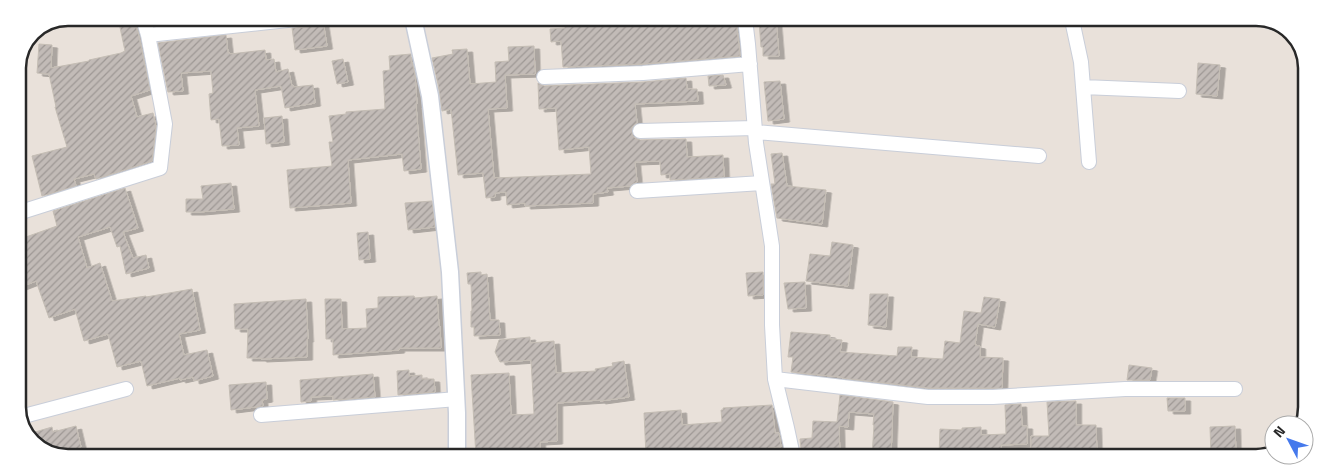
<svg xmlns="http://www.w3.org/2000/svg" width="1324" height="475" font-family="'Titillium Web',sans-serif">
	<style>
		.building { fill: url(#building-hatch); stroke: #c4bdb4; filter: url(#shadow) }
		.lines { fill: none; stroke-linecap: round; stroke-linejoin: round }
		.minor-casing { stroke: #c9ced9; stroke-width: 16 }
		.tertiary-casing { stroke: #c9ced9; stroke-width: 19 }
		.minor { stroke: #fff; stroke-width: 14 }
		.tertiary { stroke: #fff; stroke-width: 16 }
		.rim { fill: none; stroke: #282828; stroke-width: 2.5 }
	</style>
	<defs>
		<pattern id="building-hatch" width="6" height="6" patternUnits="userSpaceOnUse" patternTransform="scale(1.25)"><rect width="6" height="6" fill="#c2bbb7"/><path d="M-1 1l2-2M0 6l6-6M5 7l2-2" fill="none" stroke="#9e9895"/></pattern>
		<filter id="shadow"><feDropShadow dx="5.5" dy="3" stdDeviation="0" flood-color="#0004"/></filter>
	</defs>
	<rect width="100%" height="100%" fill="#e9e1da"/>
	<path class="building" d="M118,18H134L139,37L150,90L131,96L137,117L153,113L156,127L152,161L96,179L94,174L74,179L76,186L42,196L32,156L67,147L55,107H56L49,74L37,73L39,44L52,45L51,68L89,61V60L121,53L125,51Z
		M152,18H166L167,24L154,26Z
		M564,19H736L740,56L642,64L563,67L561,41L551,42L550,29L565,28Z
		M776,19L779,56H763V47H761L759,21Z
		M323,21L327,46L295,50L292,28L307,27L312,25L314,22Z
		M226,35L228,53H230V54L265,50L266,60L274,59L276,72L288,69L292,86H294V87L313,85L315,103L285,108L281,86L255,90L259,126L237,128L239,145L222,146L219,119L211,120L209,94L213,93L211,71L181,73L183,91L168,92L158,43Z
		M534,46L535,74L505,75L507,108L488,109L494,178L591,174L589,147L559,150L556,108L539,109L538,83L544,86L644,82L686,78L687,89H697L698,101L635,104L637,123L632,127V135L635,138L640,140L686,139L687,157L723,155L724,177L670,180V174L661,175L660,161L635,162L637,182L633,184L630,186L607,188L608,192L593,194V203L525,206V203L507,205L506,192L495,193V197L486,198L483,173L458,175L451,109L442,111L438,84L432,58L453,54L452,50L467,49L470,84L496,82L495,62L509,61L508,47Z
		M411,54V63L412,62L415,75L417,104L416,105L421,169L404,171L402,154L348,160L351,203L290,208L287,170L332,166L329,142H333L329,116L346,114V112L385,109L383,71L390,70L389,56Z
		M343,59L348,82L337,84L332,61Z
		M1198,63L1220,65L1217,96L1196,94Z
		M723,75L726,85L709,86L708,76Z
		M780,81L784,119L768,121L764,82Z
		M282,116L284,142L266,144L264,118Z
		M782,153L787,186L826,190L822,224L777,218L771,184H775L771,154Z
		M231,183L234,209L199,212H186V199H203L201,186Z
		M125,188L138,228L123,232L133,258L146,255L149,268L126,274L120,246L117,247L110,227L78,237L87,268L100,263L112,301L146,296V297L192,289L200,330L179,334L184,355L207,350L213,376L194,381L193,377L180,380V378L147,386L141,361L117,367L108,334L84,341L75,309L49,318L36,281L18,288V245L25,242L23,238L57,226L53,211Z
		M432,201L435,227L408,230L405,203Z
		M368,232L370,259L359,260L357,233Z
		M832,242L853,245L848,286L806,281L810,254L830,256Z
		M481,272V275L487,274L490,320H499L500,335L474,336V327H471V311H472L471,284H468L467,273Z
		M763,272V295L748,296L746,273Z
		M805,282L806,308L788,309L784,283Z
		M870,294H888L886,327L868,325Z
		M414,296L415,298L437,296L439,326H440L441,348H399V350L333,355V339H326L325,299H341L342,329L367,328L366,309L378,308V297Z
		M984,297L1000,299L995,327L978,324L975,345L980,346V357L1003,358L1002,388H929L842,378V377L791,372L793,357H788L791,332L830,335V339L842,340L840,352L897,356L898,347H912L911,357L943,359L945,341L960,343L964,311L981,313Z
		M306,299L308,339H307V357L261,359V358H247L248,329H235L234,304Z
		M530,337V343L554,341L556,373L596,371L595,369L613,366L612,363L624,361L629,397L600,401V400L557,403V441L540,442V449H505V456H476L471,375L509,373L511,415L534,414L531,360L500,362L495,352L499,340Z
		M1129,365L1152,368L1150,380H1127Z
		M409,370V376L422,375V379H434L435,392L398,395L397,371Z
		M373,374L375,397L333,400V396L311,397V401L301,402L300,380Z
		M266,382L267,399L262,400L263,406L231,410L229,385Z
		M840,395L893,402L891,457H872L874,425H873L874,414L849,412L848,427L839,426L840,457H802L800,439L812,438L813,421L837,422Z
		M1167,398H1185V411H1168Z
		M1076,401V425H1096L1097,455H1061V457H1031V436H1049L1047,402Z
		M1021,404L1022,426H1027V444L1001,445V457H962L939,455L940,429L962,430V428L981,427V435L1006,434L1005,405Z
		M772,405L775,433H779L781,447L768,448V456H646L644,413L681,410L682,425L722,422L721,410H723V408Z
		M76,426L81,447L77,449L79,455H52L38,445L35,432L52,427L53,432Z
		M1235,426L1236,455H1235V457H1211L1210,427Z"/>
	<g class="lines">
		<g class="minor-casing">
			<path id="minor" d="M745,19L748,44L756,143L772,246V325L775,379L787,428L793,456
				M1072,20L1081,62L1089,162
				M1265,20L1275,23
				M148,35L306,18
				M544,77L643,73L750,64
				M1083,87L1179,91
				M640,131L754,128
				M755,132L1039,156
				M637,191L762,183
				M18,213L160,168L165,124L148,35L143,18
				M775,379L928,397H993L1125,389H1235
				M261,415L457,399
				M20,417L126,389"/>
		</g>
		<g class="tertiary-casing">
			<path id="tertiary" d="M413,18L430,96L450,272L457,413V456"/>
		</g>
		<use href="#minor" class="minor"/>
		<use href="#tertiary" class="tertiary"/>
	</g>
	<path d="M0 0H1324V475H0ZM68 26H1256A42 42 0 0 1 1298 68V407A42 42 0 0 1 1256 449H68A42 42 0 0 1 26 407V68A42 42 0 0 1 68 26Z" fill="#fff" fill-rule="evenodd"/>
	<path class="rim" d="M68 26H1256A42 42 0 0 1 1298 68V407A42 42 0 0 1 1256 449H68A42 42 0 0 1 26 407V68A42 42 0 0 1 68 26Z"/>
	<g transform="translate(1289 440) rotate(311)"><circle r="24" fill="#ffffff" stroke="#a9a9a9"/>
	<path d="M0-4L9 19L0 12L-9 19Z" fill="#4579ec"/>
	<text y="-8" font-size="14" font-weight="bold" text-anchor="middle" fill="#282828">N</text>
	</g>
</svg>
